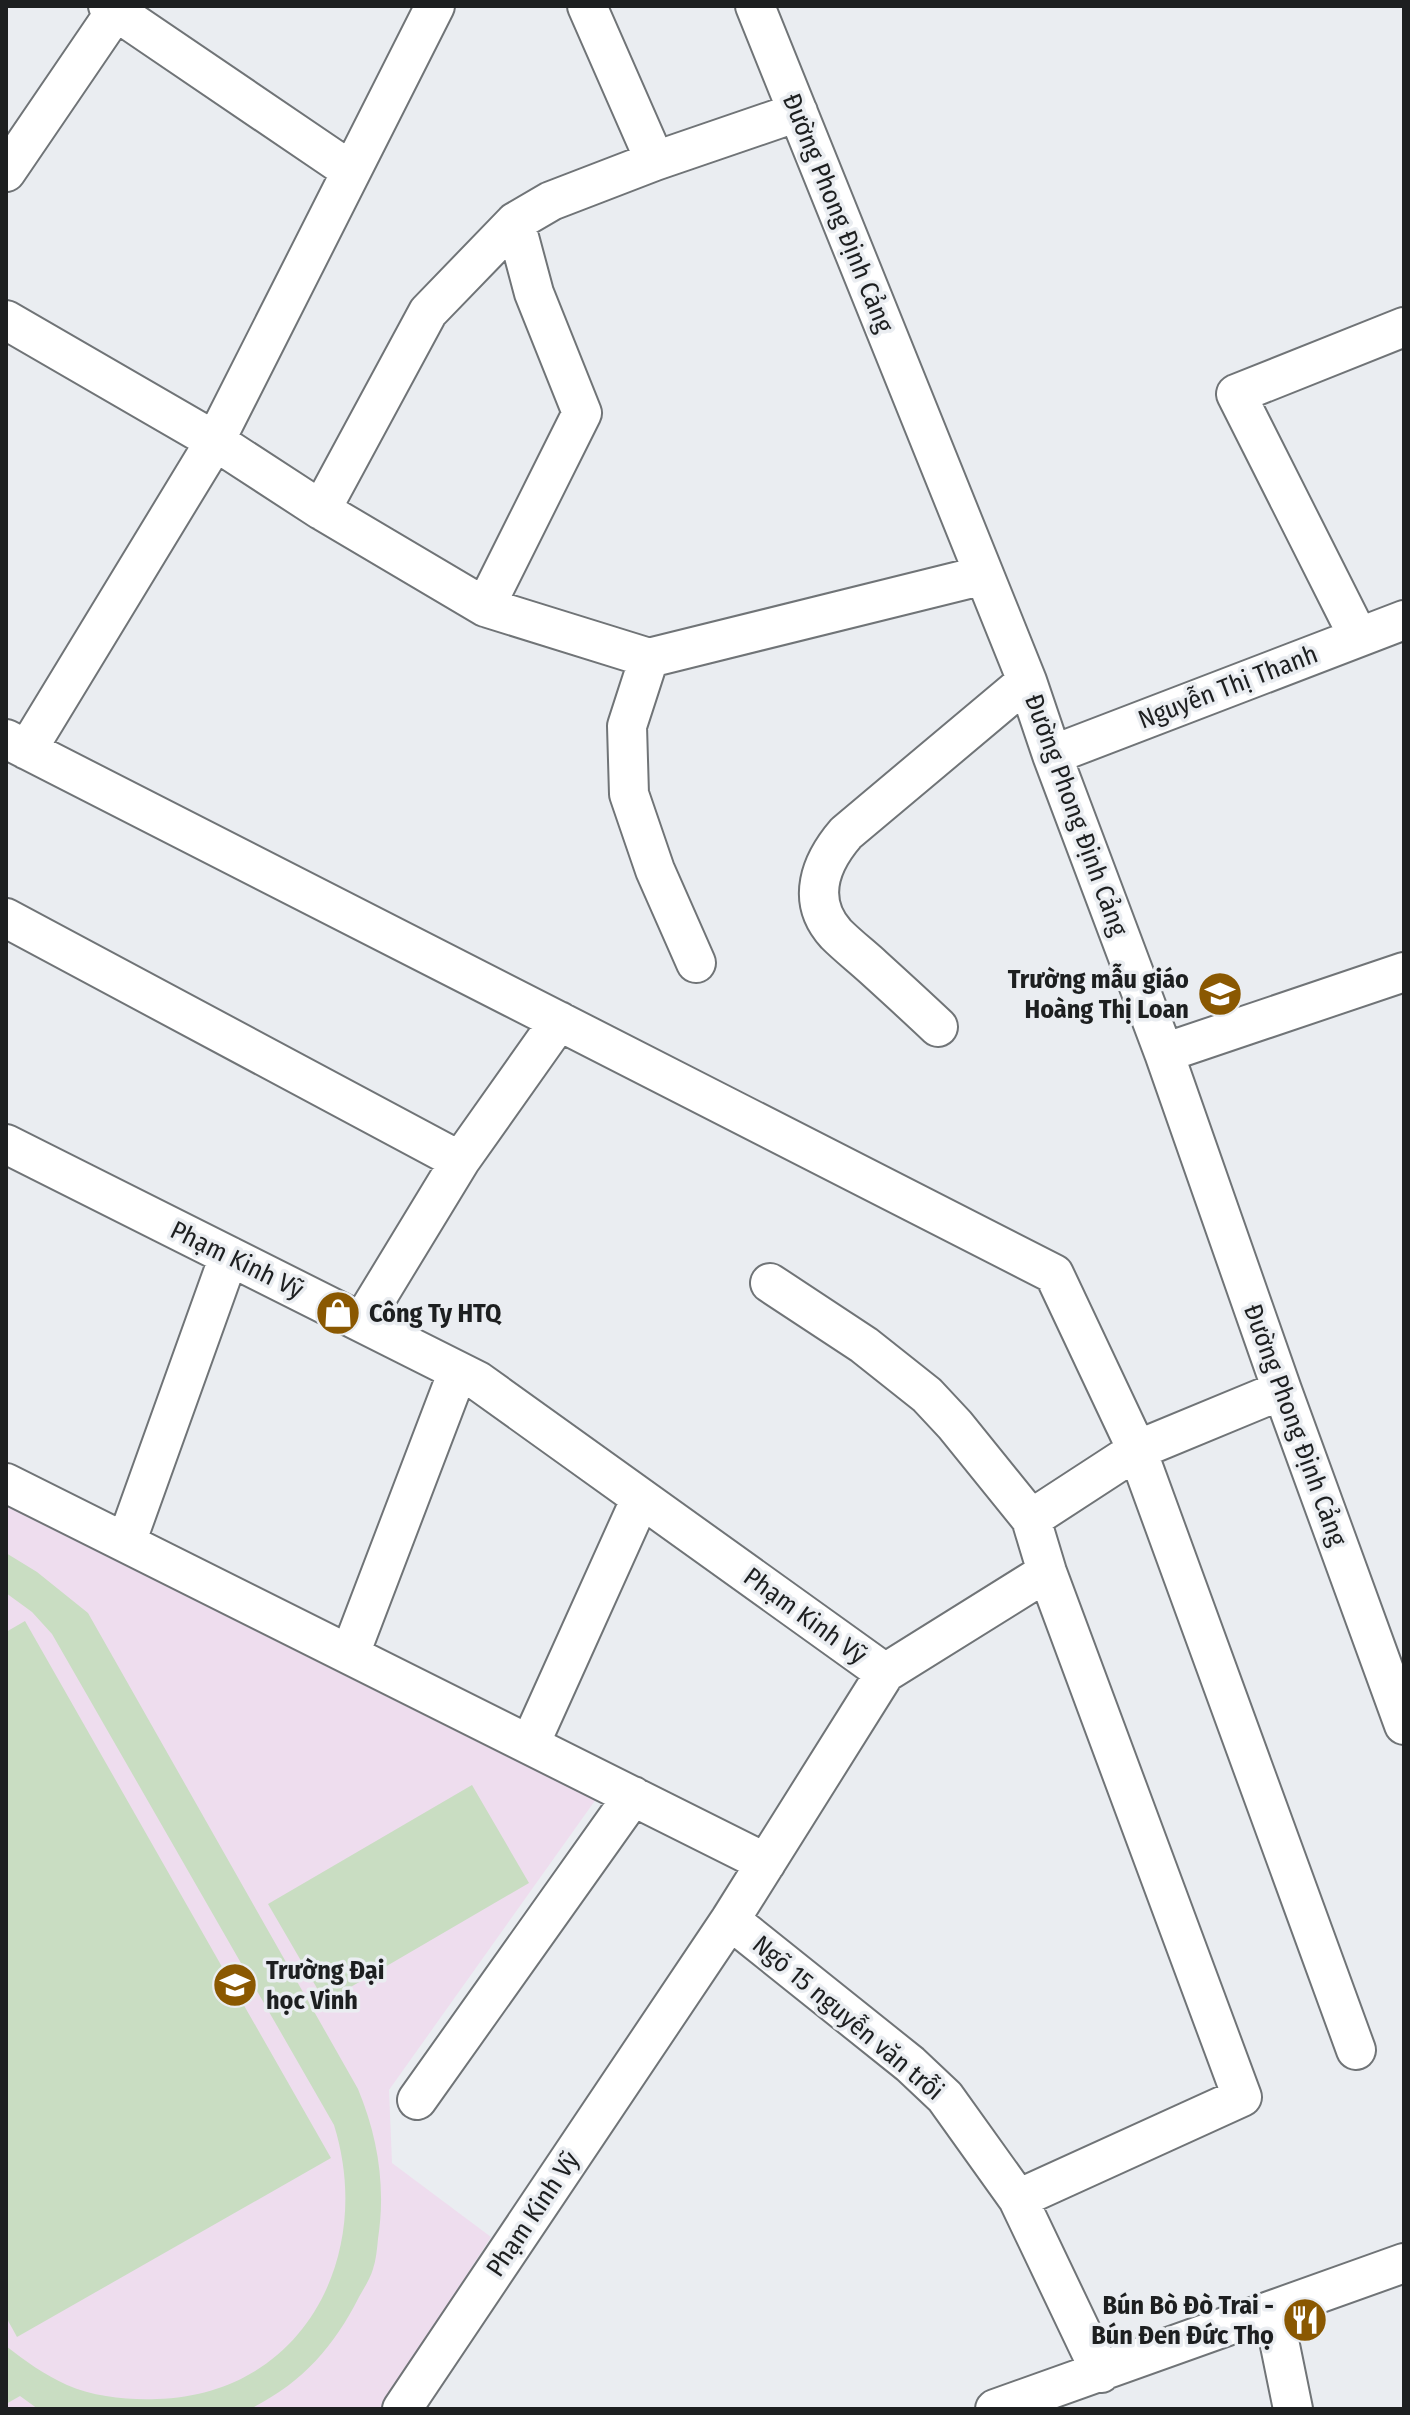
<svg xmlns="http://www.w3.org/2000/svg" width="1410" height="2415" font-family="'Fira Sans Condensed',sans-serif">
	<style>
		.education { fill: #ede }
		.green { fill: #c9ddc2 }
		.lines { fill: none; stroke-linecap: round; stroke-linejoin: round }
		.minor-casing { stroke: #707477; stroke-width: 42 }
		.minor { stroke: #fff; stroke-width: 38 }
		.labels { text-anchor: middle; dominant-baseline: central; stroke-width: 7; stroke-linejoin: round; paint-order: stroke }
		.street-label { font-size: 26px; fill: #1d1f20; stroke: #eaedf1 }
		.poi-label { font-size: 26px; font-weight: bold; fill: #1d1f20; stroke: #eaedf1; text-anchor: end }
	</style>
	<rect width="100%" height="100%" fill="#eaedf1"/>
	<path class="education" d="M6,1502L599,1795L389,2090L392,2163L491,2237L381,2409H6Z"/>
	<path class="green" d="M6,1553L37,1572L88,1613L358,2089C378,2137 386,2187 378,2239C377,2249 376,2260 373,2269C370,2279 364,2288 359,2297C333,2348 302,2383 250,2409H38L20,2396L6,2404V2346C25,2361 45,2375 67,2385C95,2397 127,2400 157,2399C303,2395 375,2256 334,2125L52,1634L32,1612L6,1593Z
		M25,1621L331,2158L17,2337L6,2317V1632Z
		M472,1785L529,1883L325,2002L268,1904Z"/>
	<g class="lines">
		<g class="minor-casing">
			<path id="minor" d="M108,6L351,171
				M587,6L655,161
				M755,6L1027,681L1052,755L1164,1053L1282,1390L1404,1725
				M6,172L115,12L124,6
				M6,320L215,441L321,510L485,607L649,658L984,575
				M321,510L428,312L515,222L551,201L655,161L798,112
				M485,607L582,413L534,293L515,222
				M1358,636L1236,394L1404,327
				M649,658L627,726L629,794L655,870L696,963
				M6,739L1054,1274L1137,1450L1356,2050
				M27,750L215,441L435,6
				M1052,755L1404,620
				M6,918L460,1161
				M938,1027C917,1007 895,987 873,967C861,956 848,946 836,934C805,900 821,862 846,833L1027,681
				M1164,1053L1404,972
				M6,1144L478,1381L885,1673L730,1920L402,2409
				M770,1283L864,1345L927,1395L955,1425L1031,1519L1047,1572L1242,2097L1018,2199L1101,2373
				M362,1322L460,1161L559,1021
				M6,1483L766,1863
				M1031,1519L1137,1450L1282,1390
				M126,1543L229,1256
				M350,1654L458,1371
				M885,1673L1047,1572
				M530,1744L641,1498
				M730,1920L910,2064L945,2097L1018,2199
				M417,2100L633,1796
				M1273,2311L1293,2409
				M995,2409L1404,2263"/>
		</g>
		<use href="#minor" class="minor"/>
	</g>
	<defs>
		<g id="school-disc" transform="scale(2.3)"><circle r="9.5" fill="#8a5801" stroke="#eaedf1"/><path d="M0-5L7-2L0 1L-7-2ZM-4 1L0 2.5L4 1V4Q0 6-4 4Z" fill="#fff"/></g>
		<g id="shop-disc" transform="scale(2.3)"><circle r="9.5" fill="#8a5801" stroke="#eaedf1"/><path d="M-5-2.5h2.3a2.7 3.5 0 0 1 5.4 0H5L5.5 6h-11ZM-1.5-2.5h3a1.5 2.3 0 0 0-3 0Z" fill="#fff"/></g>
		<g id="university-disc" transform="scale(2.3)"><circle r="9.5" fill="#8a5801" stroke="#eaedf1"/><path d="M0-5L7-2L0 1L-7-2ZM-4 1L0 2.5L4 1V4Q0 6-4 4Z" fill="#fff"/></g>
		<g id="restaurant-disc" transform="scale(2.3)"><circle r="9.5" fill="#8a5801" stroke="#eaedf1"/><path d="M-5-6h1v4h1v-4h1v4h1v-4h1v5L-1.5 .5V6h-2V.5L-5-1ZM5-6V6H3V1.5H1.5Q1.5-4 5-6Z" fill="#fff"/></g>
	</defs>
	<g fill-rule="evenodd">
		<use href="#school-disc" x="1220" y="994"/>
		<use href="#shop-disc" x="338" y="1313"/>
		<use href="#university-disc" x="235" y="1985"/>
		<use href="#restaurant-disc" x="1305" y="2320"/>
	</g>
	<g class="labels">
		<g class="street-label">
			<text transform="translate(838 213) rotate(68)">Đường Phong Định Cảng</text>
			<text transform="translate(1228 687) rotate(-21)">Nguyễn Thị Thanh</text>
			<text transform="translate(1076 815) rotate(70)">Đường Phong Định Cảng</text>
			<text transform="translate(237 1260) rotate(26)">Phạm Kinh Vỹ</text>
			<text transform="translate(1295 1425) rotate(70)">Đường Phong Định Cảng</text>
			<text transform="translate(805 1616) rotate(36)">Phạm Kinh Vỹ</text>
			<text transform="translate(848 2018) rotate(40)">Ngõ 15 nguyễn văn trỗi</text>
			<text transform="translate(533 2214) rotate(-56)">Phạm Kinh Vỹ</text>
		</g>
		<g class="poi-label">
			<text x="1189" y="979">Trường mẫu giáo<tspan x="1189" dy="30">Hoàng Thị Loan</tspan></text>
			<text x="369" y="1313" text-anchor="start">Công Ty HTQ</text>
			<text x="266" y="1970" text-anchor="start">Trường Đại<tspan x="266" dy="30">học Vinh</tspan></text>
			<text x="1274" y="2305">Bún Bò Đò Trai -<tspan x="1274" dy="30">Bún Đen Đức Thọ</tspan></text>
		</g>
	</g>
	<rect width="1410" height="2415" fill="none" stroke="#1d1f20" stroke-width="16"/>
</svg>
